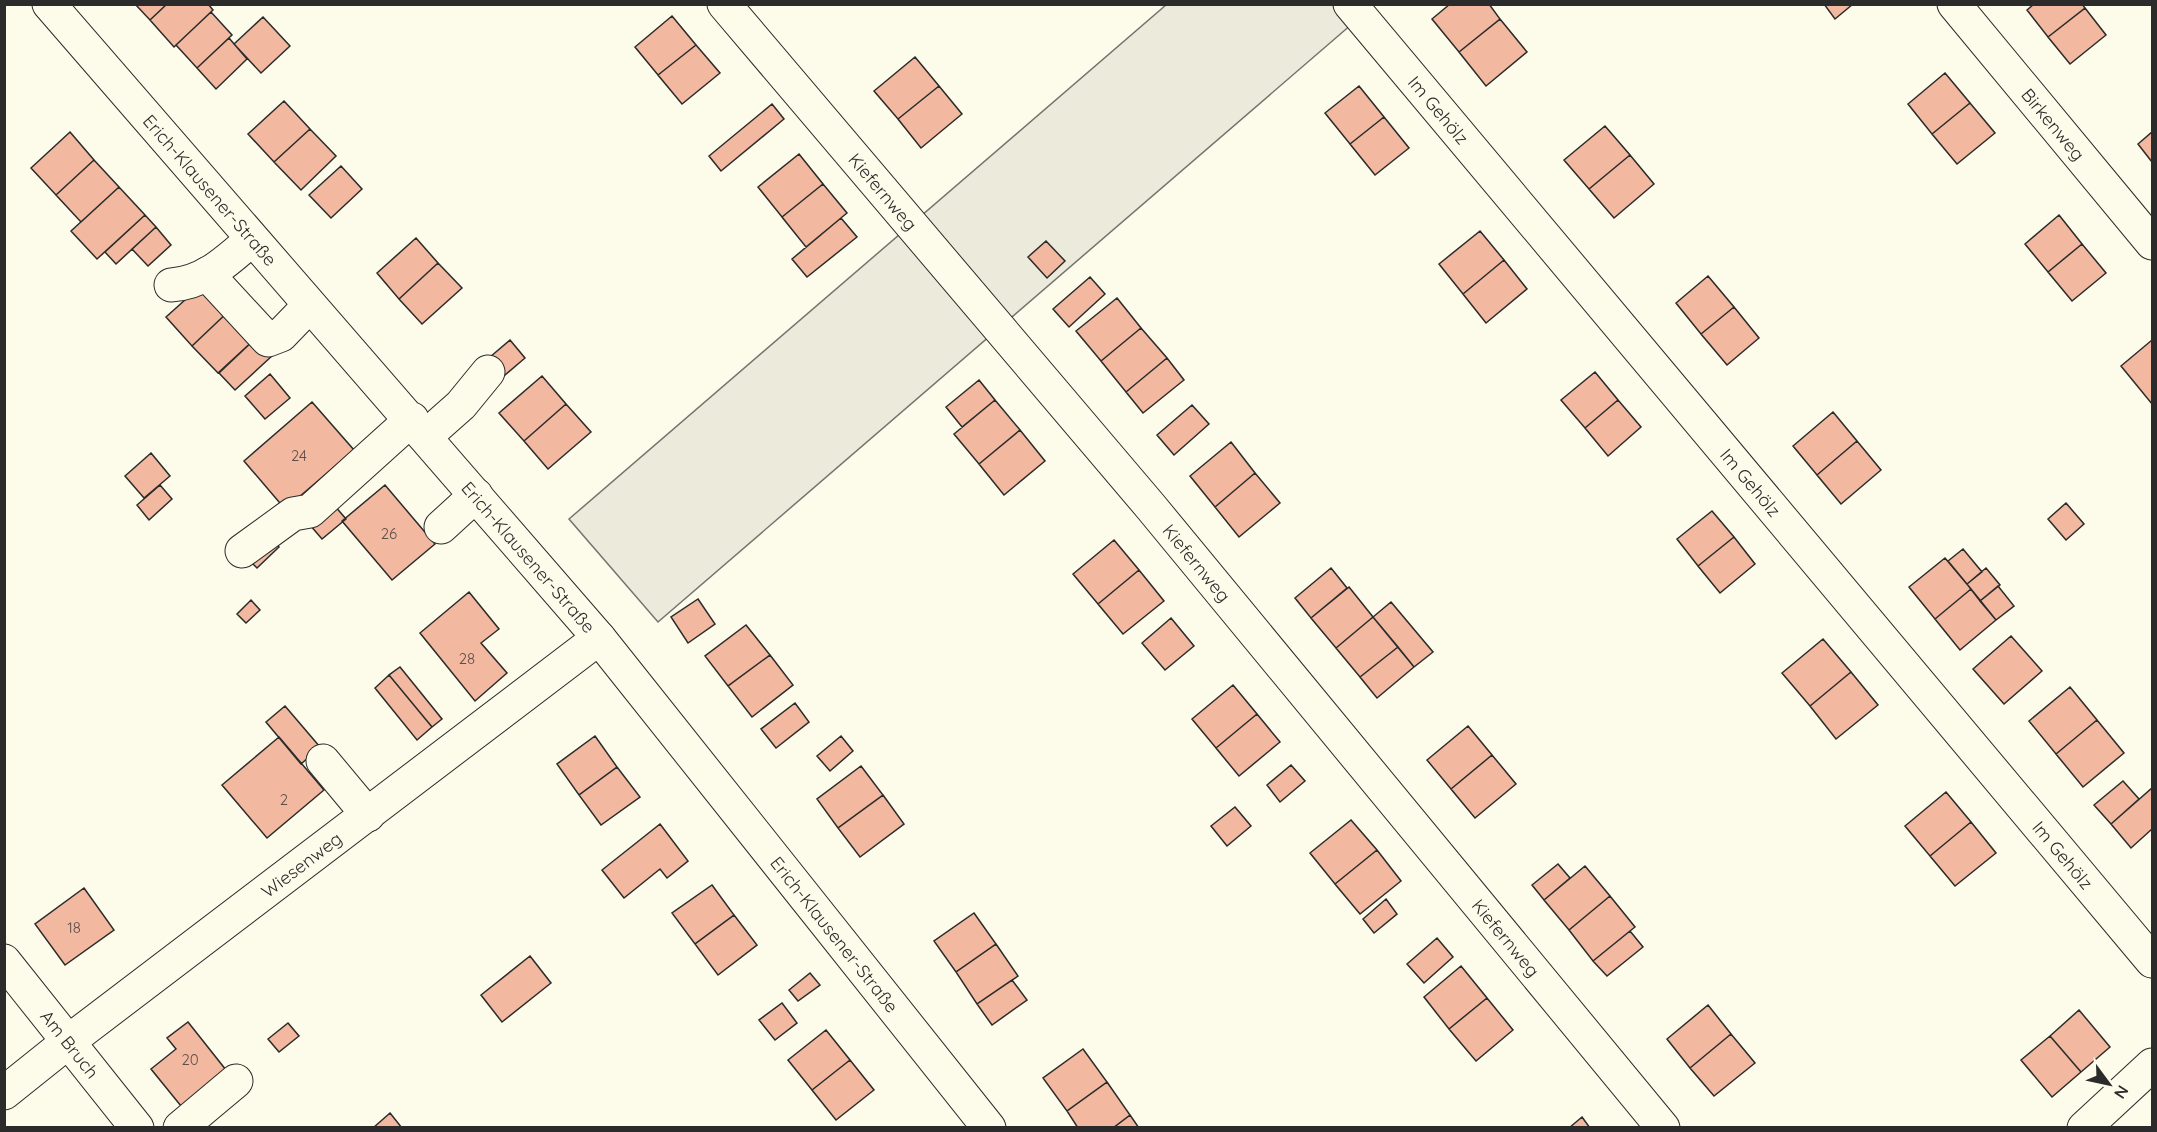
<svg xmlns="http://www.w3.org/2000/svg" width="2157" height="1132" font-family="Quicksand,sans-serif">
	<style>
		.green { fill: #ecebdb; stroke: #74746e; stroke-width: 1.5 }
		.building { fill: #f2b8a0; stroke: #2b2b2b; stroke-width: 1.5 }
		.lines { fill: none; stroke-linecap: round; stroke-linejoin: round }
		.minor-casing { stroke: #2b2b2b; stroke-width: 35 }
		.minor { stroke: #fdfbea; stroke-width: 33 }
		.labels { text-anchor: middle; dominant-baseline: central; stroke-width: 4.5; stroke-linejoin: round; paint-order: stroke }
		.number-label { font-size: 15px; fill: #5d4e48 }
		.street-label { font-size: 18px; fill: #2b2b2b; stroke: #fdfbea }
	</style>
	<rect width="100%" height="100%" fill="#fdfbea"/>
	<path class="green" d="M1166,5H1374L658,622L569,519Z"/>
	<path class="building" d="M135,4H167L150,20Z
		M167,4H208L213,10L174,47L150,20Z
		M1450,4H1489L1500,19L1459,52L1432,19Z
		M1824,4H1853L1835,19Z
		M2034,4H2082L2085,8L2048,37L2027,10Z
		M2085,8L2106,35L2070,64L2048,37Z
		M211,12L232,35L197,68L176,45Z
		M672,16L696,45L658,75L635,47Z
		M263,17L290,46L261,73L234,44Z
		M1500,19L1527,52L1486,86L1459,52Z
		M229,38L247,59L216,89L197,68Z
		M696,45L720,73L682,104L658,75Z
		M915,57L939,86L898,119L874,91Z
		M1945,73L1970,103L1932,134L1908,104Z
		M939,86L962,114L921,148L898,119Z
		M1359,86L1384,117L1350,144L1325,113Z
		M284,101L310,129L274,162L248,134Z
		M1970,103L1995,133L1957,164L1932,134Z
		M772,104L784,119L721,171L709,156Z
		M1384,117L1409,148L1375,175L1350,144Z
		M1605,126L1630,155L1589,189L1564,160Z
		M310,129L336,156L301,190L274,162Z
		M70,132L94,160L56,195L31,168Z
		M2152,132V162L2138,144Z
		M799,154L823,184L782,217L758,187Z
		M1630,155L1654,184L1614,218L1589,189Z
		M94,160L119,187L81,222L56,195Z
		M341,166L362,189L331,218L309,195Z
		M823,184L847,213L806,247L782,217Z
		M119,187L145,215L97,259L71,231Z
		M145,215L156,227L116,264L105,252Z
		M2059,215L2082,244L2048,272L2025,244Z
		M841,218L857,237L807,277L792,259Z
		M156,227L171,245L148,266L132,249Z
		M1480,231L1504,260L1463,294L1439,264Z
		M416,238L438,263L399,299L377,273Z
		M1046,241L1065,261L1047,278L1028,257Z
		M2082,244L2106,273L2072,301L2048,272Z
		M1504,260L1527,289L1486,323L1463,294Z
		M438,263L462,288L422,324L399,299Z
		M1708,276L1734,307L1701,334L1676,303Z
		M1090,277L1105,294L1069,327L1053,309Z
		M205,282L231,309L192,346L166,317Z
		M1117,298L1141,328L1101,361L1076,331Z
		M1734,307L1759,338L1727,365L1701,334Z
		M231,309L257,337L218,373L192,346Z
		M1141,328L1167,358L1126,392L1101,361Z
		M257,337L273,355L235,390L219,373Z
		M510,340L525,358L505,375L490,357Z
		M2152,340V404L2121,366Z
		M1167,358L1184,380L1143,413L1126,392Z
		M1595,372L1618,400L1585,428L1561,400Z
		M270,374L290,398L265,419L245,396Z
		M542,376L566,404L524,441L499,413Z
		M979,380L995,400L962,427L946,407Z
		M995,400L1020,430L979,464L954,434Z
		M1618,400L1641,427L1608,456L1585,428Z
		M312,402L354,450L285,509L244,461Z
		M566,404L591,432L548,469L524,441Z
		M1192,405L1209,424L1174,455L1157,435Z
		M1833,412L1857,441L1817,475L1793,446Z
		M1020,430L1045,461L1004,495L979,464Z
		M1857,441L1881,470L1841,504L1817,475Z
		M1231,442L1255,473L1215,507L1190,476Z
		M151,453L170,476L144,498L125,476Z
		M1255,473L1280,503L1239,537L1215,507Z
		M160,485L172,499L149,520L137,505Z
		M385,485L435,544L392,580L342,521Z
		M2066,503L2084,524L2066,540L2048,519Z
		M334,505L346,519L322,539L310,525Z
		M1712,511L1734,537L1698,566L1677,539Z
		M270,537L279,547L257,568L247,558Z
		M1734,537L1755,564L1720,593L1698,566Z
		M1114,540L1139,570L1098,604L1073,574Z
		M1963,549L1982,572L1967,584L1948,561Z
		M1945,558L1971,589L1935,619L1909,587Z
		M1331,568L1347,588L1311,618L1295,598Z
		M1986,568L2000,585L1980,601L1967,584Z
		M1139,570L1164,601L1123,634L1098,604Z
		M1998,586L2014,606L1996,620L1980,601Z
		M1349,587L1373,617L1336,648L1311,618Z
		M1971,589L1996,620L1960,650L1935,619Z
		M469,592L499,629L481,643L507,673L475,701L420,633Z
		M698,599L715,624L688,643L671,617Z
		M251,600L260,610L246,623L237,614Z
		M1391,602L1433,652L1414,667L1373,617Z
		M1373,617L1398,647L1360,677L1336,648Z
		M1171,618L1194,646L1165,670L1142,643Z
		M746,625L770,655L728,686L705,656Z
		M2011,636L2042,671L2004,704L1973,669Z
		M1823,639L1851,672L1810,706L1782,673Z
		M1398,647L1414,667L1377,698L1360,677Z
		M770,655L793,685L752,717L728,686Z
		M400,667L442,719L432,727L389,675Z
		M1851,672L1878,705L1836,739L1810,706Z
		M389,675L432,727L417,740L375,688Z
		M1233,685L1257,714L1216,748L1192,719Z
		M2070,687L2097,720L2056,754L2029,721Z
		M795,703L809,722L776,748L761,729Z
		M285,706L320,747L301,764L266,722Z
		M1257,714L1280,742L1239,776L1216,748Z
		M2097,720L2124,753L2083,787L2056,754Z
		M1468,726L1492,755L1451,789L1427,760Z
		M595,736L617,767L579,795L557,764Z
		M841,736L853,751L830,771L817,756Z
		M279,737L324,790L267,838L222,785Z
		M1492,755L1516,784L1475,818L1451,789Z
		M1291,765L1305,781L1280,802L1267,785Z
		M861,766L883,795L838,828L817,799Z
		M617,767L640,797L601,825L579,795Z
		M2123,781L2139,799L2111,824L2094,805Z
		M2152,788V829L2131,848L2111,824Z
		M1946,792L1971,822L1930,856L1905,826Z
		M883,795L904,824L860,857L838,828Z
		M1235,807L1251,826L1227,846L1211,826Z
		M1351,820L1377,850L1335,884L1310,853Z
		M1971,822L1996,853L1955,886L1930,856Z
		M660,824L688,861L667,878L660,869L624,898L602,870Z
		M1377,850L1401,881L1360,914L1335,884Z
		M1558,864L1570,878L1544,900L1532,885Z
		M1585,866L1610,896L1569,930L1544,900Z
		M712,885L734,915L695,944L672,913Z
		M84,888L114,930L65,965L35,924Z
		M1610,896L1635,927L1593,961L1569,930Z
		M1386,899L1397,914L1374,933L1363,919Z
		M974,913L996,944L956,972L934,941Z
		M734,915L757,945L718,975L695,944Z
		M1630,931L1643,947L1607,976L1593,961Z
		M1437,938L1453,957L1424,983L1407,964Z
		M996,944L1018,976L977,1004L956,972Z
		M530,956L551,983L502,1022L481,995Z
		M1461,966L1487,998L1449,1029L1424,997Z
		M810,973L820,985L798,1001L789,990Z
		M1012,980L1027,1000L992,1025L977,1004Z
		M1487,998L1513,1030L1476,1061L1449,1029Z
		M782,1003L797,1023L775,1040L759,1020Z
		M1708,1005L1731,1034L1690,1068L1667,1039Z
		M2079,1010L2110,1047L2081,1072L2050,1036Z
		M188,1022L226,1070L181,1106L151,1069L176,1049L167,1038Z
		M288,1023L299,1036L279,1052L268,1039Z
		M826,1030L850,1060L812,1090L788,1060Z
		M1731,1034L1755,1063L1714,1096L1690,1068Z
		M2050,1036L2081,1072L2052,1097L2021,1060Z
		M1083,1049L1107,1082L1067,1111L1043,1078Z
		M850,1060L874,1090L836,1120L812,1090Z
		M1107,1082L1130,1115L1113,1128H1078L1067,1111Z
		M390,1113L402,1128H373Z
		M1130,1115L1139,1128H1113Z
		M1582,1117L1590,1128H1569Z"/>
	<g class="lines">
		<g class="minor-casing">
			<g id="minor">
				<path id="s1" d="M49,4L599,638L989,1128"/>
				<path id="s2" d="M724,4L1151,507L1663,1128"/>
				<path id="s3" d="M1350,4L2152,961"/>
				<path id="s4" d="M1954,4L2152,243"/>
				<path d="M207,274L268,340L281,335L309,306"/>
				<path d="M171,285C204,283 227,261 251,240"/>
				<path d="M426,436L461,405L488,372"/>
				<path d="M441,527L476,495"/>
				<path d="M242,551L293,514L310,511L412,419"/>
				<path d="M323,761L368,815"/>
				<path id="s5" d="M4,961L137,1128"/>
				<path id="s6" d="M4,1093L69,1041L599,638"/>
				<path d="M180,1128L236,1081"/>
				<path d="M2084,1128L2152,1065"/>
			</g>
		</g>
		<use href="#minor" class="minor"/>
	</g>
	<g class="labels">
		<g class="number-label">
			<text x="299" y="455">24</text>
			<text x="389" y="533">26</text>
			<text x="467" y="658">28</text>
			<text x="284" y="799">2</text>
			<text x="74" y="927">18</text>
			<text x="190" y="1059">20</text>
		</g>
		<g class="street-label">
			<text stroke="none"><textPath href="#s3" startOffset="138">Im Gehölz</textPath></text>
			<text stroke="none"><textPath href="#s4" startOffset="156">Birkenweg</textPath></text>
			<text stroke="none"><textPath href="#s1" startOffset="246">Erich-Klausener-Straße</textPath></text>
			<text stroke="none"><textPath href="#s2" startOffset="246">Kiefernweg</textPath></text>
			<text stroke="none"><textPath href="#s3" startOffset="624">Im Gehölz</textPath></text>
			<text stroke="none"><textPath href="#s1" startOffset="732">Erich-Klausener-Straße</textPath></text>
			<text stroke="none"><textPath href="#s2" startOffset="732">Kiefernweg</textPath></text>
			<text stroke="none"><textPath href="#s3" startOffset="1110">Im Gehölz</textPath></text>
			<text stroke="none"><textPath href="#s6" startOffset="375">Wiesenweg</textPath></text>
			<text stroke="none"><textPath href="#s1" startOffset="1218">Erich-Klausener-Straße</textPath></text>
			<text stroke="none"><textPath href="#s2" startOffset="1218">Kiefernweg</textPath></text>
			<text stroke="none"><textPath href="#s5" startOffset="106">Am Bruch</textPath></text>
		</g>
	</g>
	<rect width="2157" height="1132" fill="none" stroke="#2b2b2b" stroke-width="12"/>
	<g transform="translate(2109 1084) rotate(123)" stroke="#fdfbea" stroke-width="4.5" paint-order="stroke">
	<path d="M0-4.5L10 22L0 15L-10 22Z" fill="#2b2b2b"/>
	<text y="-9" font-size="16" font-weight="bold" text-anchor="middle" fill="#2b2b2b">N</text>
	</g>
</svg>
